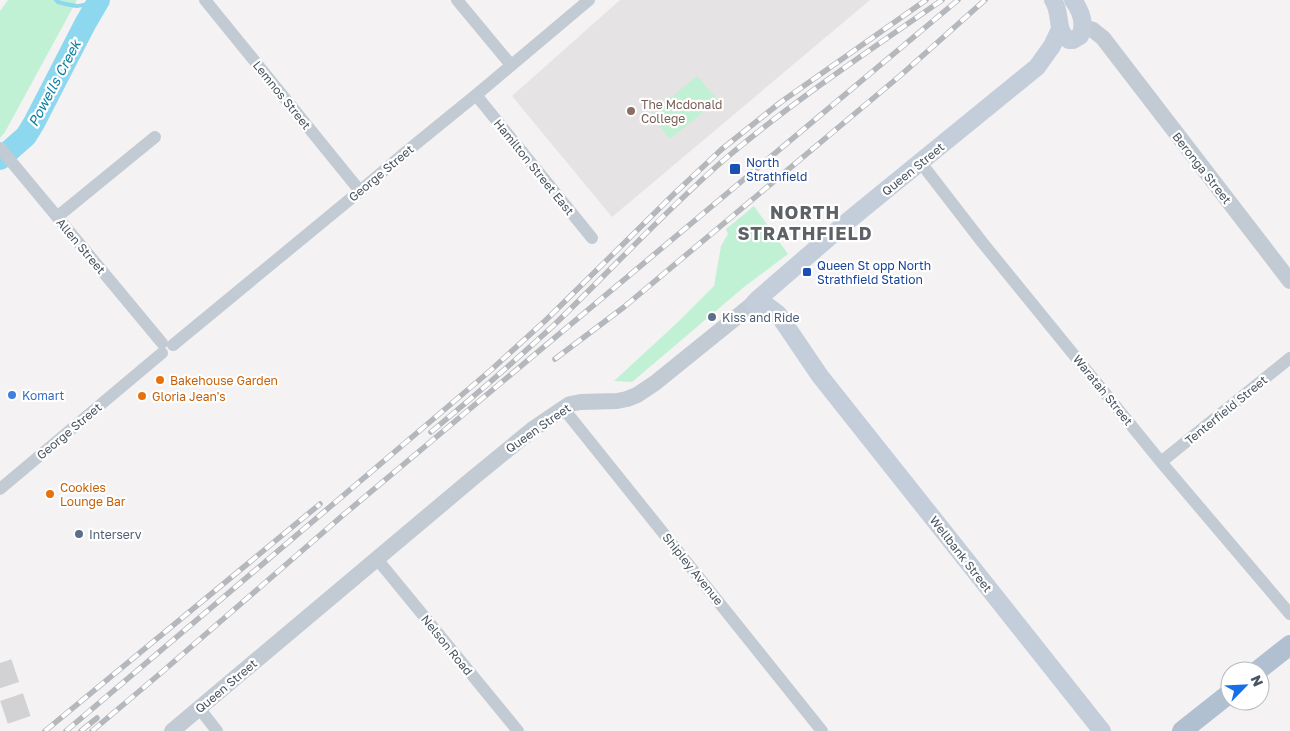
<svg xmlns="http://www.w3.org/2000/svg" width="1290" height="731" font-family="'Golos Text',sans-serif">
	<style>
		.education { fill: #e5e3e4 }
		.green { fill: #c1f1d4 }
		.lines { fill: none; stroke-linecap: round; stroke-linejoin: round }
		.stream { stroke: #8dd8ee; stroke-width: 4 }
		.river { stroke: #8dd8ee; stroke-width: 22 }
		.motorway-tunnel { stroke: #d2d2d5; stroke-width: 24; stroke-dasharray: 24 12; stroke-linecap: butt }
		.minor { stroke: #c2cbd3; stroke-width: 12 }
		.tertiary { stroke: #c2cbd3; stroke-width: 16 }
		.secondary { stroke: #c4ceda; stroke-width: 18 }
		.primary { stroke: #b1c0d0; stroke-width: 20 }
		.rail-casing { stroke: #b4b7bc; stroke-width: 5.5 }
		.rail { stroke: #fff; stroke-width: 4; stroke-dasharray: 11; stroke-linecap: butt }
		.education-dot { fill: #8d6e63; stroke: #fff; stroke-width: 2 }
		.transit-dot { fill: #1a4fb4; stroke: #fff; stroke-width: 2 }
		.service-dot { fill: #5c6f8a; stroke: #fff; stroke-width: 2 }
		.food-dot { fill: #e8710a; stroke: #fff; stroke-width: 2 }
		.shop-dot { fill: #3f7fe0; stroke: #fff; stroke-width: 2 }
		.labels { text-anchor: middle; dominant-baseline: central; stroke-width: 4.5; stroke-linejoin: round; paint-order: stroke }
		.street-label { font-size: 12px; fill: #495460; stroke: #fff }
		.education-label { font-size: 12px; fill: #785e54; stroke: #fff; text-anchor: start }
		.transit-label { font-size: 12px; fill: #164399; stroke: #fff; text-anchor: start }
		.service-label { font-size: 12px; fill: #4e5e75; stroke: #fff; text-anchor: start }
		.food-label { font-size: 12px; fill: #c56008; stroke: #fff; text-anchor: start }
		.shop-label { font-size: 12px; fill: #366cbe; stroke: #fff; text-anchor: start }
		.water-label { font-size: 14px; font-style: italic; fill: #0b7fa1; stroke: #fff }
		.district-label { font-size: 18px; font-weight: bold; letter-spacing: 1px; fill: #5e6267; stroke: #fff }
	</style>
	<rect width="100%" height="100%" fill="#f4f2f2"/>
	<path class="education" d="M620,0H870L612,217L512,96Z"/>
	<path class="green" d="M8,0H77L5,132L0,138V11Z
		M697,76L718,100L670,139L650,115Z
		M754,206L788,254L744,287L632,382L614,381L678,322L714,286L721,246L728,234L726,229Z"/>
	<g class="lines">
		<path class="stream" d="M56,0L58,2C76,7 80,8 98,0"/>
		<path class="river" d="M0,159L26,136L34,123L85,24L99,0"/>
		<path class="motorway-tunnel" d="M0,663L23,731"/>
		<path class="minor" d="M205,0L360,191
			M457,0L511,65
			M476,95L592,238
			M0,148L162,343
			M921,163L982,242L1161,462L1290,614
			M57,217L155,137
			M173,345L360,191L401,156L476,95L589,0
			M563,408L822,731
			M1161,462L1290,358
			M0,489L162,353
			M377,559L518,731
			M199,708L217,731"/>
		<path class="tertiary" d="M1083,27L1093,30L1103,38L1290,281
			M172,731L473,478L533,429L570,404L581,402L617,401L627,399L637,395L655,383L754,303"/>
		<path class="secondary" d="M1053,0C1062,13 1055,32 1069,40H1073L1080,36C1086,23 1081,11 1073,0
			M758,299L778,314L820,376L1102,731
			M756,306L754,303L758,299L848,221L1037,67L1052,46L1060,29"/>
		<path class="primary" d="M1257,671L1290,645
			M1182,731L1230,693"/>
		<g class="rail-casing">
			<path id="rail" d="M555,359L624,307L901,75L985,0
				M431,432C473,397 514,362 554,325C611,270 665,211 725,159C793,101 869,51 942,0
				M45,731L320,504
				M66,731L491,370L546,320L675,193L722,149L781,102L926,0
				M81,731L97,718
				M92,731L162,672L342,516L958,0"/>
		</g>
		<use href="#rail" class="rail"/>
	</g>
	<circle class="education-dot" cx="631" cy="111" r="5"/>
	<g class="transit-dot">
		<rect x="729" y="163" width="12" height="12" rx="2.5"/>
		<rect x="802" y="267" width="10" height="10" rx="2.5"/>
	</g>
	<g class="service-dot">
		<circle cx="712" cy="317" r="5"/>
		<circle cx="79" cy="534" r="5"/>
	</g>
	<g class="food-dot">
		<circle cx="160" cy="380" r="5"/>
		<circle cx="142" cy="396" r="5"/>
		<circle cx="50" cy="494" r="5"/>
	</g>
	<circle class="shop-dot" cx="12" cy="395" r="5"/>
	<g class="labels">
		<g class="street-label">
			<text transform="translate(282 95) rotate(51)">Lemnos Street</text>
			<text transform="translate(534 167) rotate(51)">Hamilton Street East</text>
			<text transform="translate(1202 168) rotate(52)">Beronga Street</text>
			<text transform="translate(913 169) rotate(-39)">Queen Street</text>
			<text transform="translate(381 173) rotate(-40)">George Street</text>
			<text transform="translate(81 246) rotate(50)">Allen Street</text>
			<text transform="translate(1103 390) rotate(51)">Waratah Street</text>
			<text transform="translate(1226 410) rotate(-39)">Tenterfield Street</text>
			<text transform="translate(538 428) rotate(-35)">Queen Street</text>
			<text transform="translate(69 431) rotate(-40)">George Street</text>
			<text transform="translate(961 554) rotate(52)">Wellbank Street</text>
			<text transform="translate(693 569) rotate(51)">Shipley Avenue</text>
			<text transform="translate(447 645) rotate(51)">Nelson Road</text>
			<text transform="translate(226 686) rotate(-40)">Queen Street</text>
		</g>
		<g class="education-label">
			<text x="641" y="104">The Mcdonald<tspan x="641" dy="14">College</tspan></text>
		</g>
		<g class="transit-label">
			<text x="746" y="162">North<tspan x="746" dy="14">Strathfield</tspan></text>
			<text x="817" y="265">Queen St opp North<tspan x="817" dy="14">Strathfield Station</tspan></text>
		</g>
		<g class="service-label">
			<text x="722" y="317">Kiss and Ride</text>
			<text x="89" y="534">Interserv</text>
		</g>
		<g class="food-label">
			<text x="170" y="380">Bakehouse Garden</text>
			<text x="152" y="396">Gloria Jean's</text>
			<text x="60" y="487">Cookies<tspan x="60" dy="14">Lounge Bar</tspan></text>
		</g>
		<g class="shop-label">
			<text x="22" y="395">Komart</text>
		</g>
		<g class="water-label">
			<text transform="translate(54 83) rotate(-62)">Powells Creek</text>
		</g>
		<g class="district-label">
			<text x="805" y="212">NORTH<tspan x="805" dy="21">STRATHFIELD</tspan></text>
		</g>
	</g>
	<g transform="translate(1245 686) rotate(66)"><circle r="24" fill="#ffffff" stroke="#b6bbbf"/>
	<path d="M0-4L9 19L0 12L-9 19Z" fill="#166fe9"/>
	<text y="-8" font-size="14" font-weight="bold" text-anchor="middle" fill="#495460">N</text>
	</g>
</svg>
